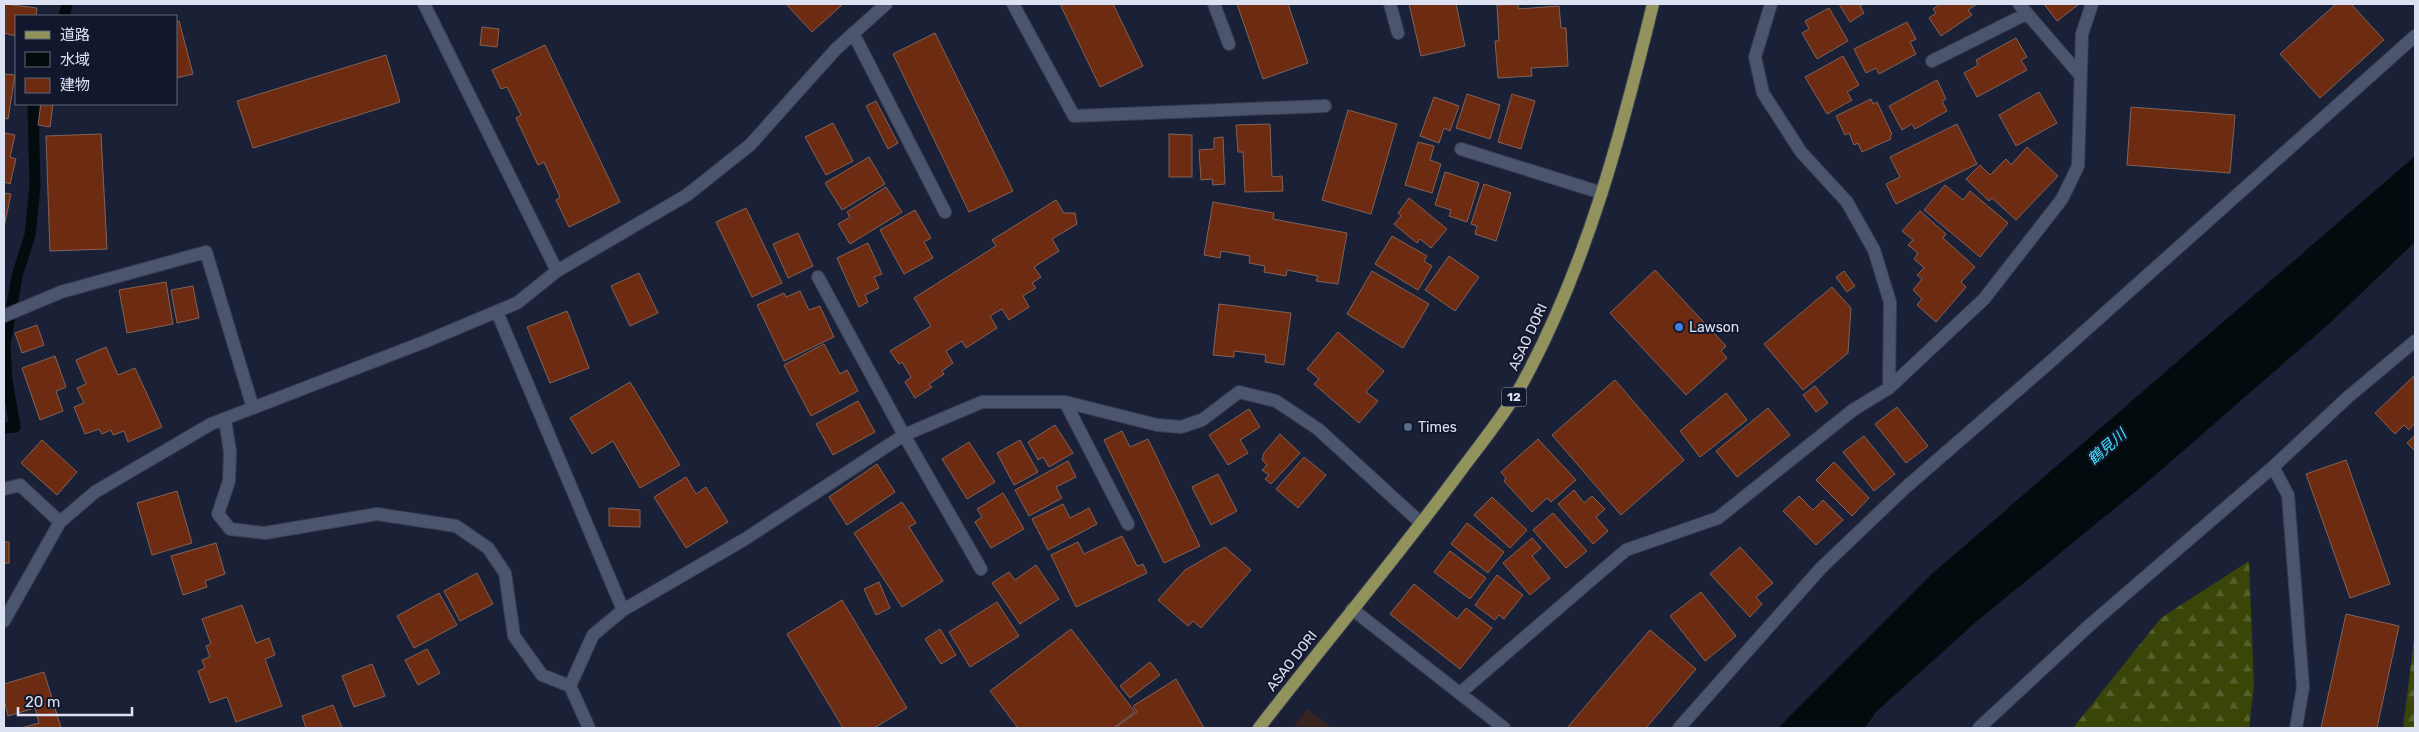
<svg xmlns="http://www.w3.org/2000/svg" width="2419" height="732" font-family="Rubik,'Noto Sans JP',sans-serif">
	<style>
		.commercial { fill: #372421 }
		.forest { fill: url(#forest-firs) }
		.water { fill: #020c0f }
		.lines { fill: none; stroke-linecap: round; stroke-linejoin: round }
		.stream { stroke: #020c0f; stroke-width: 11 }
		.building { fill: #6d2b11; stroke: #816359 }
		.minor-casing { stroke: #393e50; stroke-width: 14 }
		.major-casing { stroke: #393e50; stroke-width: 14 }
		.minor { stroke: #4c556e; stroke-width: 12 }
		.major { stroke: #92925d; stroke-width: 12 }
		.shop-dot { fill: #3f7fe0; stroke: #11172c; stroke-width: 2 }
		.service-dot { fill: #5c6f8a; stroke: #11172c; stroke-width: 2 }
		.labels { text-anchor: middle; dominant-baseline: central; stroke-width: 4; stroke-linejoin: round; paint-order: stroke }
		.shield { fill: #11172c; stroke: #9fa5b6; stroke-width: 1 }
		.shield-label { font-size: 12px; font-weight: bold; fill: #dce2f1 }
		.poi-label { font-size: 14px; fill: #dce2f1; stroke: #11172c; text-anchor: start }
		.street-label { font-size: 14px; fill: #dce2f1; stroke: #11172c }
		.water-label { font-size: 15px; font-style: italic; fill: #44e3fe; stroke: #11172c }
	</style>
	<defs>
		<pattern id="forest-firs" width="22" height="20" patternUnits="userSpaceOnUse" patternTransform="scale(1.25)"><rect width="22" height="20" fill="#394608"/><path d="M5 1l3.5 6h-7zM16 11l3.5 6h-7z" fill="#55602c"/></pattern>
	</defs>
	<rect width="100%" height="100%" fill="#1a2136"/>
	<path class="commercial" d="M1307,709L1333,728H1293Z"/>
	<path class="forest" d="M2249,561L2254,686L2249,728H2073L2161,618Z
		M2415,632V728H2403Z"/>
	<path class="water" d="M2415,156V242L2330,323L2152,478L1976,622L1876,712L1865,728H1778L1933,573Z"/>
	<g class="lines">
		<path class="stream" d="M64,16L67,4
			M4,428L15,427L7,380L5,345L17,276L30,235L35,186L33,104"/>
	</g>
	<path class="building" d="M4,4L37,8L36,16H16V36L4,33Z
		M786,4H843L812,32Z
		M1060,4H1113L1143,66L1100,87Z
		M1237,4H1288L1308,63L1263,79Z
		M1409,4H1456L1465,46L1421,56Z
		M1518,4V9L1559,6L1561,28H1566L1568,66L1531,68L1532,76L1498,78L1495,41H1499L1497,5Z
		M1839,4H1864L1860,6L1864,13L1850,22Z
		M1940,4H1977L1968,10L1972,15L1941,36L1929,18L1936,13L1933,9Z
		M2044,4H2079L2057,21Z
		M2336,4H2351L2384,40L2320,98L2280,54Z
		M1829,8L1848,41L1817,59L1802,33L1809,29L1805,21Z
		M179,21L193,74L176,78V22Z
		M1907,22L1916,39L1910,42L1916,54L1879,74L1876,68L1866,73L1854,49Z
		M482,27L499,29L497,47L480,45Z
		M935,33L1013,191L969,212L893,54Z
		M2016,38L2027,57L2021,60L2027,70L1977,97L1964,73L1978,65L1976,60Z
		M545,45L620,202L569,227L556,200L560,197L544,162L538,165L516,118L521,115L507,87L501,89L492,70Z
		M386,55L400,102L253,148L237,101Z
		M1843,56L1859,85L1847,92L1852,100L1827,114L1805,77Z
		M4,74L15,75L8,119L4,118Z
		M1937,80L1946,99L1942,101L1947,111L1915,129L1912,124L1902,130L1889,106Z
		M2039,92L2057,123L2016,146L1999,115Z
		M1467,94L1500,105L1490,139L1456,128Z
		M1512,94L1535,101L1521,149L1498,142Z
		M1434,97L1459,106L1450,131L1444,128L1439,143L1420,136Z
		M1871,99L1873,104L1877,102L1892,134L1890,136L1891,139L1862,152L1858,143L1854,145L1849,133L1845,135L1836,116Z
		M876,101L898,143L888,149L866,106Z
		M41,104H53L50,127L38,125Z
		M2131,107L2235,115L2230,173L2127,165Z
		M1348,110L1397,124L1371,214L1322,200Z
		M833,123L853,161L826,175L805,137Z
		M1270,124L1272,177L1282,176L1283,191L1245,192L1243,152H1238L1236,125Z
		M1957,124L1977,164L1896,204L1886,184L1900,177L1890,157Z
		M4,133L15,135L10,157L16,159L10,184L4,182Z
		M101,134L107,249L50,251L46,136Z
		M1169,134L1192,135V177H1169Z
		M1223,137L1225,184L1213,185L1212,179L1201,180L1199,150L1214,149V138Z
		M1418,142L1434,146L1430,160L1441,164L1432,193L1405,185Z
		M2027,147L2058,176L2016,220L1992,198L1989,201L1966,179L1980,165L1990,175L2006,159L2011,165Z
		M869,157L885,184L842,210L825,183Z
		M1445,172L1479,183L1467,222L1449,216L1451,210L1435,205Z
		M1484,184L1511,193L1496,241L1475,234L1477,226L1471,224Z
		M1945,185L1963,200L1970,191L2008,223L1980,257L1924,210Z
		M886,187L902,212L850,244L838,224L850,217L847,212Z
		M4,193L11,194L4,227Z
		M1409,198L1447,229L1431,248L1420,239L1417,243L1394,224L1401,216L1398,213Z
		M1056,200L1064,213H1075L1077,224L1052,239L1059,251L1034,267L1041,277L1032,283L1036,288L1023,296L1029,307L1009,320L1002,309L990,316L997,328L966,348L962,341L946,351L953,363L942,371L944,374L929,384L932,387L915,398L905,382L911,377L902,362L899,364L890,351L931,326L914,298L996,246L992,240Z
		M1213,202L1274,213L1273,219L1347,233L1338,284L1316,281L1318,276L1287,270L1286,276L1264,272L1265,266L1249,263L1250,256L1221,251L1220,258L1204,255Z
		M746,208L782,283L752,297L716,222Z
		M915,210L931,238L924,242L933,258L904,274L880,230Z
		M1920,211L1946,234L1943,238L1975,267L1961,282L1966,287L1936,322L1917,305L1922,299L1913,290L1922,279L1917,275L1924,268L1914,259L1918,253L1908,245L1913,240L1902,231Z
		M798,233L813,266L788,278L773,244Z
		M1392,236L1427,256L1424,261L1432,266L1418,290L1375,264Z
		M868,243L882,274L874,277L879,288L865,295L868,302L859,307L837,258Z
		M1449,256L1479,277L1455,311L1425,290Z
		M1655,270L1726,346L1721,351L1727,358L1686,395L1610,313Z
		M1372,271L1429,304L1403,348L1347,314Z
		M1844,271L1855,286L1847,292L1836,277Z
		M639,273L658,313L630,326L611,286Z
		M166,282L173,324L127,333L119,290Z
		M193,286L199,318L177,323L171,290Z
		M1832,287L1851,308L1848,353L1803,390L1764,344Z
		M800,291L809,310L820,306L834,337L784,361L757,305L784,293L786,297Z
		M1219,304L1291,313L1284,365L1265,362L1266,355L1234,351V357L1213,355Z
		M567,311L589,368L550,383L527,327Z
		M37,325L44,345L22,353L15,333Z
		M1338,332L1384,371L1366,392L1378,401L1359,423L1314,384L1319,379L1307,369Z
		M824,344L840,374L847,370L858,391L811,416L784,365Z
		M106,347L118,375L135,368L162,427L128,442L124,431L113,435L111,430L102,434L99,429L85,434L74,407L84,403L77,388L86,384L76,360Z
		M55,356L66,387L56,391L63,411L40,420L22,368Z
		M2415,375V423L2409,430L2404,425L2395,434L2375,413Z
		M1615,380L1684,460L1621,515L1552,435Z
		M630,382L680,465L640,488L613,441L592,454L570,418Z
		M1815,386L1828,403L1816,412L1803,395Z
		M1726,393L1747,420L1700,457L1680,431Z
		M858,401L875,432L833,455L816,424Z
		M1897,407L1928,446L1906,463L1875,424Z
		M1768,408L1790,435L1737,477L1716,451Z
		M1249,409L1260,427L1240,440L1248,453L1228,465L1209,435Z
		M1055,425L1073,453L1049,467L1043,457L1038,460L1028,442Z
		M1122,431L1130,447L1148,439L1200,546L1164,563L1104,440Z
		M1280,434L1300,453L1271,484L1265,479L1269,475L1262,470L1267,465L1262,460L1264,453Z
		M2415,435V451L2407,443Z
		M1864,436L1895,474L1874,491L1843,452Z
		M1538,439L1576,480L1551,502L1547,498L1532,512L1504,481L1506,478L1501,472Z
		M42,440L77,472L57,495L21,463Z
		M1020,440L1038,472L1014,485L997,453Z
		M969,442L995,482L967,499L942,459Z
		M1304,457L1326,475L1298,508L1276,489Z
		M2346,460L2390,584L2350,598L2306,474Z
		M1068,461L1076,477L1056,487L1062,498L1029,516L1015,490Z
		M1834,462L1869,498L1852,516L1816,480Z
		M877,464L895,492L847,525L829,497Z
		M1218,474L1237,511L1211,525L1192,487Z
		M686,477L696,494L706,487L728,522L686,548L654,497Z
		M1574,490L1584,503L1592,496L1605,509L1596,517L1608,531L1593,544L1558,504Z
		M177,491L192,543L152,555L137,503Z
		M1003,493L1024,529L991,548L975,522L982,517L977,509Z
		M1799,496L1813,510L1823,500L1843,520L1816,545L1783,511Z
		M1492,497L1527,530L1510,548L1474,515Z
		M902,502L916,523L909,527L943,581L902,607L854,533Z
		M1063,504L1070,518L1089,508L1097,524L1048,550L1032,519Z
		M609,508L640,510V527L609,526Z
		M1553,513L1587,551L1566,568L1533,530Z
		M1467,523L1504,552L1488,573L1451,544Z
		M1122,536L1137,566L1143,564L1147,573L1076,607L1051,555L1078,542L1084,554Z
		M1532,538L1541,548L1532,556L1550,578L1530,595L1503,563Z
		M4,542H9V563H4Z
		M216,543L225,574L205,581L207,587L183,595L171,556Z
		M1225,547L1251,570L1201,628L1193,621L1188,626L1158,600L1185,570Z
		M1740,547L1773,583L1756,597L1762,604L1750,617L1710,574Z
		M1450,551L1486,578L1470,599L1434,572Z
		M1036,565L1059,599L1020,624L992,583L1009,572L1015,580Z
		M477,573L493,604L460,621L444,591Z
		M1497,575L1523,595L1504,619L1499,615L1495,620L1475,605Z
		M879,582L890,608L876,615L864,589Z
		M1414,584L1457,619L1466,608L1492,628L1460,669L1390,614Z
		M1701,592L1736,636L1705,661L1670,616Z
		M439,593L457,625L414,648L397,616Z
		M842,600L907,708L874,728H843L787,634Z
		M997,602L1019,636L970,667L949,632Z
		M242,605L256,643L269,638L275,655L265,659L282,706L236,722L227,697L210,703L198,671L205,668L202,660L210,657L206,646L211,644L202,619Z
		M2346,614L2399,626L2377,728H2321Z
		M940,629L956,655L941,664L925,639Z
		M1071,629L1135,712L1113,728H1018L990,691Z
		M1650,630L1696,669L1646,728H1567Z
		M427,649L440,673L418,685L405,660Z
		M1150,662L1160,675L1130,698L1120,686Z
		M372,664L385,696L354,707L342,676Z
		M44,672L61,728H21L39,723L35,708L8,716L4,700V684Z
		M1176,679L1204,728H1115L1137,712L1133,706Z
		M333,705L342,728H306L302,716Z"/>
	<g class="lines">
		<g class="minor-casing">
			<path id="minor" d="M424,4L557,271
				M1013,4L1074,116L1325,106
				M1214,4L1229,44
				M1390,4L1398,33
				M1771,4L1755,57L1763,93L1801,152L1847,202L1874,250L1890,302L1889,388
				M2019,4L2080,75
				M853,33L945,212
				M1932,61L2026,14
				M1461,149L1602,193
				M818,277L904,435L981,569
				M497,312L623,610
				M4,316L61,292L206,252L253,408
				M1065,402L1128,524
				M225,419L230,452L229,481L218,514L230,529L265,533L377,514L456,526L488,548L505,573L514,636L542,675L570,686L589,728
				M2273,467L2288,495L2303,687L2296,728
				M4,489L20,485L60,522
				M1352,609L1504,728
				M4,621L60,522L95,492L211,424L424,342L517,303L557,271L687,195L750,145L836,49L886,4
				M570,686L593,635L623,610L745,539L904,435L982,402H1065L1157,425L1181,427L1202,420L1239,392L1276,401L1318,429L1421,523
				M1460,693L1626,550L1718,518L1853,410L1889,388L1984,299L2062,199L2078,166L2082,34L2092,4
				M1679,728L1821,568L1905,488L2049,363L2415,36
				M1979,728L2092,623L2273,467L2348,397L2415,341"/>
		</g>
		<g class="major-casing">
			<path id="major" d="M1259,728C1324,644 1393,562 1456,477C1477,448 1505,415 1522,384C1587,265 1621,135 1653,4"/>
		</g>
		<use href="#minor" class="minor"/>
		<use href="#major" class="major"/>
	</g>
	<circle class="shop-dot" cx="1679" cy="327" r="5"/>
	<circle class="service-dot" cx="1408" cy="427" r="5"/>
	<g class="labels">
		<rect class="shield" x="1501.5" y="387.5" width="25" height="19" rx="4"/>
		<g class="shield-label">
			<text x="1514" y="397">12</text>
		</g>
		<g class="poi-label">
			<text x="1689" y="327">Lawson</text>
			<text x="1418" y="427">Times</text>
		</g>
		<g class="street-label">
			<text transform="translate(1528 337) rotate(-65)">ASAO DORI</text>
			<text transform="translate(1292 661) rotate(-52)">ASAO DORI</text>
		</g>
		<g class="water-label">
			<text transform="translate(2107 447) rotate(-41)">鶴見川</text>
		</g>
	</g>
	<rect width="2419" height="732" fill="none" stroke="#dce2f1" stroke-width="10"/>
	<rect x="15" y="15" width="162" height="90" fill="#11172c" stroke="#62687b"/>
	<rect x="25" y="31" width="25" height="8" fill="#92925d" stroke="#62687b"/>
	<text x="60" y="40" font-size="15" fill="#dce2f1">道路</text>
	<rect x="25" y="52" width="25" height="15" fill="#020c0f" stroke="#62687b"/>
	<text x="60" y="65" font-size="15" fill="#dce2f1">水域</text>
	<rect x="25" y="78" width="25" height="15" fill="#6d2b11" stroke="#62687b"/>
	<text x="60" y="90" font-size="15" fill="#dce2f1">建物</text>
	<path d="M18 707v8h114v-8" fill="none" stroke="#dce2f1" stroke-width="2.5"/>
	<text x="25" y="707" font-size="15" fill="#dce2f1" stroke="#11172c" stroke-width="4" paint-order="stroke">20 m</text>
</svg>
